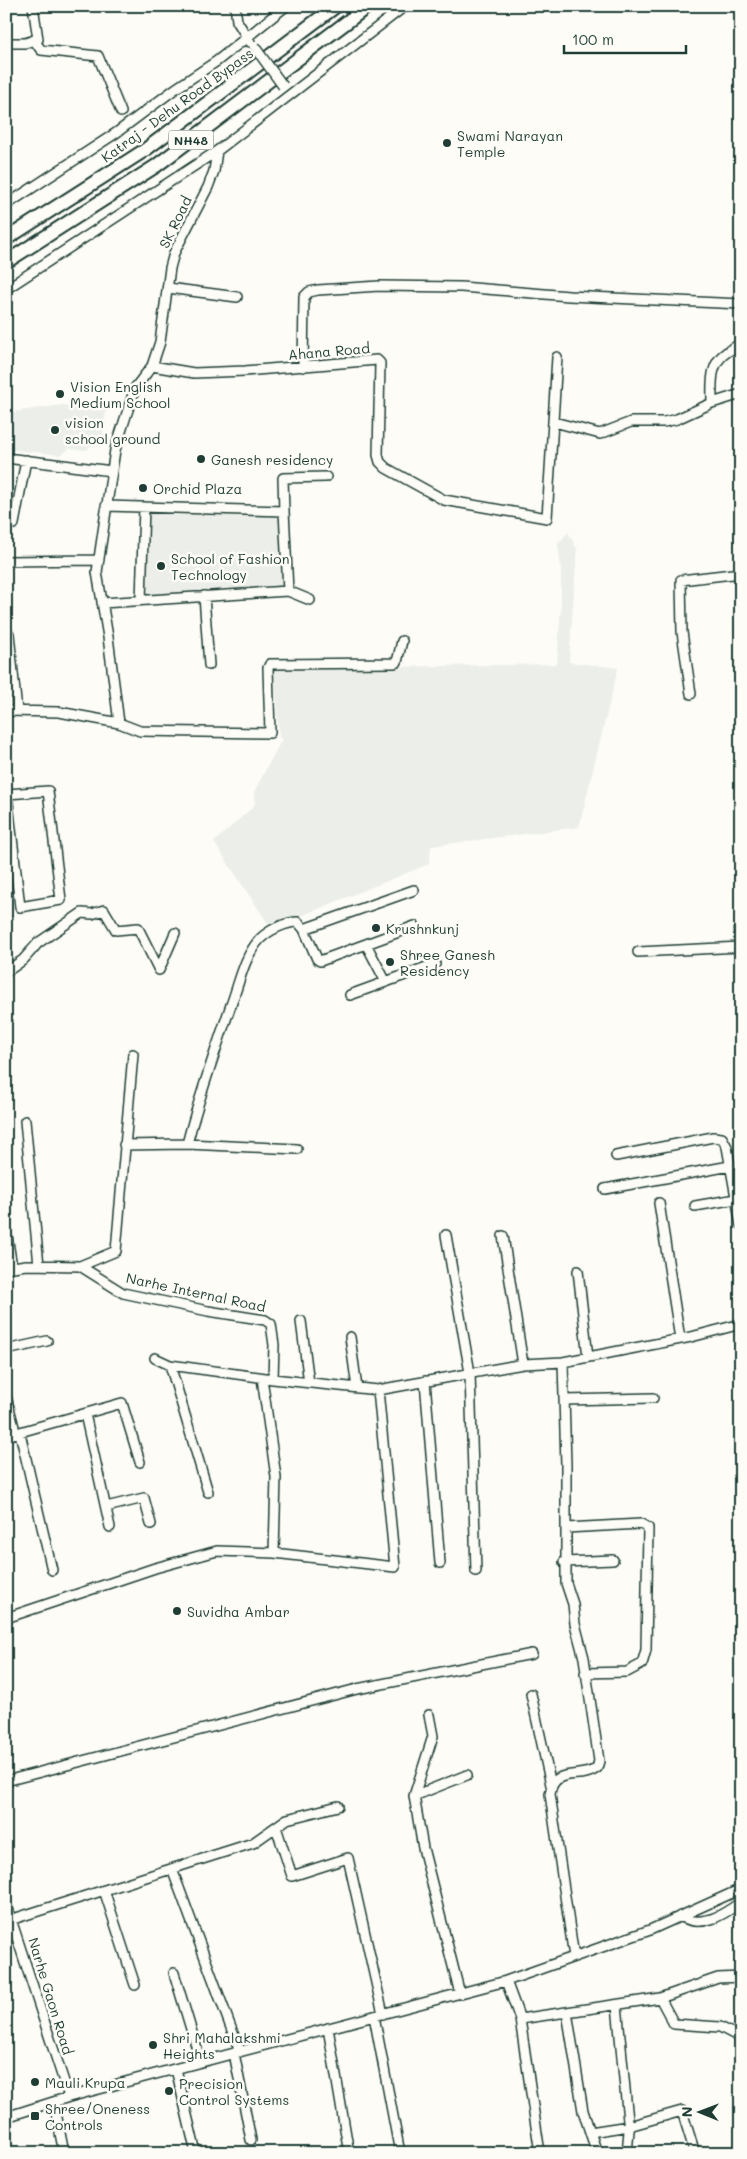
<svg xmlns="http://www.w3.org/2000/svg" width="747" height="2159" font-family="Mali,sans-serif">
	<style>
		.built { fill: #eceee9 }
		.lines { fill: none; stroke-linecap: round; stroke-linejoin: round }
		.minor-casing { stroke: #1f3d34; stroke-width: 12 }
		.highway-casing { stroke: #1f3d34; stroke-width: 16 }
		.minor { stroke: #fdfcf7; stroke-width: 9 }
		.highway { stroke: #fdfcf7; stroke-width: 12 }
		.minor-bridge-casing { stroke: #1f3d34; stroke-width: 12; stroke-linecap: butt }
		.minor-bridge { stroke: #fdfcf7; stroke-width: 9 }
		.poi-dot { fill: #1f3d34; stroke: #fdfcf7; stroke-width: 2 }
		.labels { text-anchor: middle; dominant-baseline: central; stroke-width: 5; stroke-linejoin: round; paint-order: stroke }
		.shield { fill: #fdfcf7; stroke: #62766e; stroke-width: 1 }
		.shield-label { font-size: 12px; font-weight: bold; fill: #1f3d34 }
		.street-label { font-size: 14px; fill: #1f3d34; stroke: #fdfcf7 }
		.poi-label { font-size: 14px; fill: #1f3d34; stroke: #fdfcf7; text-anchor: start }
	</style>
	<rect width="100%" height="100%" fill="#fdfcf7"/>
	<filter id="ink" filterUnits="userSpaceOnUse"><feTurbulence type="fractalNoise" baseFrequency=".02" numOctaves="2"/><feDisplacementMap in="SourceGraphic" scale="10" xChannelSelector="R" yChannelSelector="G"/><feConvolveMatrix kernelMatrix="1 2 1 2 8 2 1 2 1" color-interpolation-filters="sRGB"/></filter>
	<g filter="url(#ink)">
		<path class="built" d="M62,405L106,409L102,446H90L87,450L69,449L61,455L6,449V413Z
			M140,514L291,515L292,588L138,597Z
			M568,532L577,549L569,662L618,668L579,827L431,846L429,864L271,928L214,842L255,805L254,792L282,739L279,737L274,669L557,664L561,607V568L558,544Z"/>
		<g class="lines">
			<g class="minor-casing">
				<path id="minor" d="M235,6L237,21L250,42
					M34,40L41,50L98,56L121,112
					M6,43H25L38,39L33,6
					M6,205L116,133L175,89L217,61L286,6
					M168,288L237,297
					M6,289L217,151L405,6
					M152,366L194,373L245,371L377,360L380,363L378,455L380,462L386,468L444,500L547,518L557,357
					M303,367L304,297L309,292L318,290L379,286L461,287L569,296L741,304
					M712,403C712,384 709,364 727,352C734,347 738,347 741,339
					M554,422L600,434L631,422H664L677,419L712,403L741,394
					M6,458L112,471
					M106,506L284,511L283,478L326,477
					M284,511L288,591
					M6,523L14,524L26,460
					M6,561L99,560
					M204,596L209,665
					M141,600L144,507
					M102,603L288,591L310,600
					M9,634L17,711
					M691,694L682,632L681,580L741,573
					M6,711L59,712L119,723L140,731L270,733L268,668L270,664L394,663L397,662L402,641
					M119,723L108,637L97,572L115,450L135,388L152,366L160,342L170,268L174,253L208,187L214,171L217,151
					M6,786L7,794L20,907L61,900L48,791L7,794
					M304,929L414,890
					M366,944L386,982
					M638,952L741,947
					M6,972L23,960L38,943L82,913L92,914L104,910L116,930L138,928L159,970L175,933
					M350,995L435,964
					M25,1121L39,1265
					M187,1144L297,1149
					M124,1145L187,1144C199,1097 215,1051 231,1005C239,984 244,956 260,939C269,930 286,922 298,922L304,929L317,959L320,961L415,926
					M616,1156L713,1137L722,1138L727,1147L741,1225
					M605,1189L730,1166
					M659,1203L680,1339
					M695,1206L736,1199
					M6,1229L12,1267
					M446,1235L470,1373L476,1571
					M503,1236L523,1364
					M80,1266L116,1251L133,1054
					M6,1268L26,1265L80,1266L123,1293L208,1311L265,1320L271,1324L274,1345L273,1379
					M578,1271L588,1357
					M301,1321L309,1383
					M350,1337L357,1388
					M6,1350L47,1341
					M155,1358L170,1365L273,1379L378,1390L523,1364L563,1362L691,1337L741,1324
					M563,1362L566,1465V1583L573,1604L575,1624L584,1658L599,1761L597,1768C581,1781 554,1765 550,1794L574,1957
					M170,1365L208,1492
					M262,1378L276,1477L274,1553
					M425,1381L440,1563
					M6,1396L14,1427
					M565,1400L653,1398
					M85,1414L110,1527
					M20,1433L52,1570
					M6,1436L122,1403L140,1462
					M106,1507L144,1498L151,1524
					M566,1528L641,1524L648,1528L646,1650L642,1664L627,1672L585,1673
					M564,1562L613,1560
					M6,1618L155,1568L217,1551L274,1553L395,1567L378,1390
					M531,1694L551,1785
					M429,1715L433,1736L414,1796L423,1848L460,1994
					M6,1781L357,1689L532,1654
					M414,1796L467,1775
					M276,1827L292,1876L348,1858L383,2014
					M172,1869L240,2052
					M104,1890L135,1985
					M6,1904L69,2097
					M680,1916C702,1929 723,1915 741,1902
					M13,1919L253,1843L287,1819L338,1806
					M174,1973L201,2062
					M506,1981L520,2019L660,1998L674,2024L720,2027L741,2038
					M660,1998L718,1978L741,1977
					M617,2005L629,2131L627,2153
					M567,2012L583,2111L597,2153
					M374,2016L400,2153
					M520,2019L540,2153
					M328,2028L349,2153
					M234,2053L251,2140
					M176,2069L196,2153
					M54,2103L64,2153
					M6,2117L69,2097L506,1981L650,1930L741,1889
					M590,2132L629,2126L682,2111L695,2153"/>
			</g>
			<g class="highway-casing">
				<path id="highway" d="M6,239L145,150L336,6
					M6,262L156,166L368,6"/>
			</g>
			<use href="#minor" class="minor"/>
			<use href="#highway" class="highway"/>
			<g class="minor-bridge-casing">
				<path id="minor-bridge" d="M254,46L283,86"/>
			</g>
			<use href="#minor-bridge" class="minor-bridge"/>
		</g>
	</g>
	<g class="poi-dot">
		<circle cx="447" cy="143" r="5"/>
		<circle cx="60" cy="394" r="5"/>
		<circle cx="55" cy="430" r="5"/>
		<circle cx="201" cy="459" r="5"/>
		<circle cx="143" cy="488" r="5"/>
		<circle cx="161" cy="566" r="5"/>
		<circle cx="376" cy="928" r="5"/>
		<circle cx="390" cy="962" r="5"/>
		<circle cx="177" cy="1611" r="5"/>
		<circle cx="153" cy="2045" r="5"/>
		<circle cx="35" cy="2082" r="5"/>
		<circle cx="169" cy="2091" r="5"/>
		<rect x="30" y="2111" width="10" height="10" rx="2.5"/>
	</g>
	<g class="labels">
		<rect class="shield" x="168.5" y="130.5" width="45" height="19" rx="4"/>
		<g class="shield-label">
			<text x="191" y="140">NH48</text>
		</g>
		<g class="street-label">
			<text transform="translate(177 105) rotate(-36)">Katraj - Dehu Road Bypass</text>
			<text transform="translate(175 222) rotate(-64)">SK Road</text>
			<text transform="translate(329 351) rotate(-5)">Ahana Road</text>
			<text transform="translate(196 1292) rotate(12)">Narhe Internal Road</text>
			<text transform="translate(51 1996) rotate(73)">Narhe Gaon Road</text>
		</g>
		<g class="poi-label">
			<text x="457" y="135">Swami Narayan<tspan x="457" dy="16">Temple</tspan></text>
			<text x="70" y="386">Vision English<tspan x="70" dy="16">Medium School</tspan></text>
			<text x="65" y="422">vision<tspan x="65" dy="16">school ground</tspan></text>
			<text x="211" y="459">Ganesh residency</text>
			<text x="153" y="488">Orchid Plaza</text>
			<text x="171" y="558">School of Fashion<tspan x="171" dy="16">Technology</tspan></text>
			<text x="386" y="928">Krushnkunj</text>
			<text x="400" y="954">Shree Ganesh<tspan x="400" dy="16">Residency</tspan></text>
			<text x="187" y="1611">Suvidha Ambar</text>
			<text x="163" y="2037">Shri Mahalakshmi<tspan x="163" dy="16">Heights</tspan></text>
			<text x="45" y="2082">Mauli Krupa</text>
			<text x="179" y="2083">Precision<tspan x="179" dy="16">Control Systems</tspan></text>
			<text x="45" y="2108">Shree/Oneness<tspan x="45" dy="16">Controls</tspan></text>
		</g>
	</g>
	<rect width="747" height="2159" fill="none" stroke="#fdfcf7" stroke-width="25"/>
	<rect x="12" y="12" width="722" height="2134" fill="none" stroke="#1f3d34" stroke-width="2" filter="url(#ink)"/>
	<g transform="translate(700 2112) rotate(271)" stroke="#fdfcf7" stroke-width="4" paint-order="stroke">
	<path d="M0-4L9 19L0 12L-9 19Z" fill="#1f3d34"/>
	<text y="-8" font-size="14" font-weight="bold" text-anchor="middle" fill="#1f3d34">N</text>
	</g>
	<path d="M564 45v8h122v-8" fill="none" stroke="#1f3d34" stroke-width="2.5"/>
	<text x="572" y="45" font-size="15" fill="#1f3d34" stroke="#fdfcf7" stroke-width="4" paint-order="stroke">100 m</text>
</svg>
